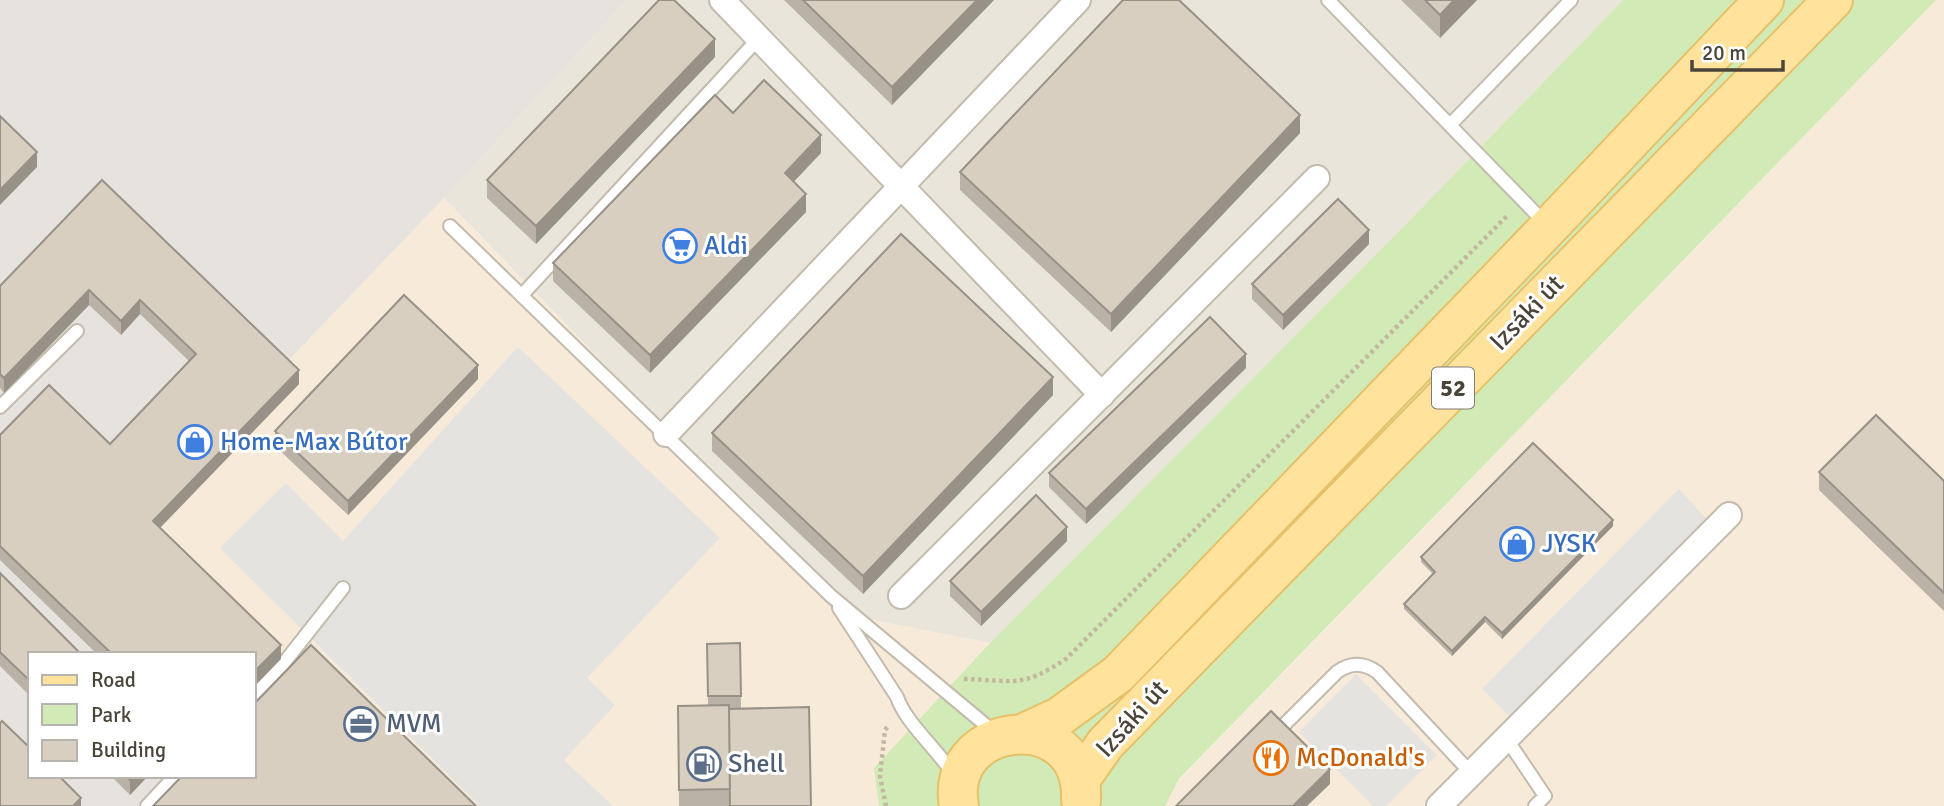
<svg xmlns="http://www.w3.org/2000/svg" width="1944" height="806" font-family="Signika,sans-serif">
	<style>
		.residential { fill: #eae5da }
		.commercial { fill: #f7ead8 }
		.industrial { fill: #e6e2dd }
		.green { fill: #d2eab5 }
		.parking { fill: #e5e3e0 }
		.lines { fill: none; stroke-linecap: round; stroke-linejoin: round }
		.service-casing { stroke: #c2bbae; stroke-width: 16 }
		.minor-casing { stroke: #c2bbae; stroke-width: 28 }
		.primary-casing { stroke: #e6c16a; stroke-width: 42 }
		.path { stroke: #c4b79f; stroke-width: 4.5; stroke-dasharray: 3.5 3.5; stroke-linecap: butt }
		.service { stroke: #fff; stroke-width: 12 }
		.minor { stroke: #fff; stroke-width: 24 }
		.primary { stroke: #ffe39c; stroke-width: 38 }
		.wall { fill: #bab2a6 }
		.shaded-wall { fill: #979187 }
		.building { fill: #d8cfc1; stroke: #979187; stroke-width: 2 }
		.labels { text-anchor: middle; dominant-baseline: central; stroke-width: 6; stroke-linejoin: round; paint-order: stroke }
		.shield { fill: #fff; stroke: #817c74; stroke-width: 2 }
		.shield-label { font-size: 24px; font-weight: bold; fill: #4b4439 }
		.shop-label { font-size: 26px; fill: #366cbe; stroke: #fff; text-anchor: start }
		.street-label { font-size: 26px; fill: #4b4439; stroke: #fff }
		.service-label { font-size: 26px; fill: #4e5e75; stroke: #fff; text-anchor: start }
		.food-label { font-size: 26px; fill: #c56008; stroke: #fff; text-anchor: start }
	</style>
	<rect width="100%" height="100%" fill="#f6f3ec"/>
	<path class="residential" d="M627,0H1623L1410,220L990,643L847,615L444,198Z"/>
	<path class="commercial" d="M1936,0H1944V806H1165L1179,780Z
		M444,198L847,615L990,643L874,768L879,806H154L254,776L281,680L130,527Z"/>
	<path class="industrial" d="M0,0H627L444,198L130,526L281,680L254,707V654H30V776H184L154,806H0Z"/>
	<path class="green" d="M1623,0H1936L1179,779L1165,806H879L874,768L990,643L1410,220Z"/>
	<path class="parking" d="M518,347L720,538L587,678L615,705L564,760L613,806H480L220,548L286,483L343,541Z
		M1679,489L1715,528L1519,726L1482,689Z
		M1356,674L1437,755L1386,806H1373L1299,732Z"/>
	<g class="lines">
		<g class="service-casing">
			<path id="service" d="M1328,0L1546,224
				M1450,125L1571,0
				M450,226L831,596L994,732
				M522,295L759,38
				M0,407L77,331
				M839,608L897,697C905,722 938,750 953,774
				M254,694L280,668L343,588
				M1277,732L1337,672C1351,662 1364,663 1377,672L1471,773
				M1506,738L1545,796L1535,806
				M147,806L175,776"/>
		</g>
		<g class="minor-casing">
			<path id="minor" d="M722,0L1102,395
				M666,434L1078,0
				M901,596L1317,178
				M1439,806L1729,515"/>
		</g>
		<g class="primary-casing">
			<path id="primary" d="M1024,733L1059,717L1118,674L1549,227L1764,0
				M1080,780L1105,744L1833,0
				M959,806C943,719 1085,705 1081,800"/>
		</g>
		<path class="path" d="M964,679C1015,680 1020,689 1066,659L1509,214
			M886,806L880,776L885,730L888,726"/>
		<use href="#service" class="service"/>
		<use href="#minor" class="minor"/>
		<use href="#primary" class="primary"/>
	</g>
	<path class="wall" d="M784,0H994L892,105Z
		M1401,0H1477L1440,38Z
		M715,57L536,244L487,198V180Z
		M733,113L821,153L794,181L806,212L650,373L553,281V263Z
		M1300,133L1111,332L960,190V172Z
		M102,180L299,384L160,528L281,659L254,654H97L0,560V435L110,444L189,361L140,314L121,335L89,305L4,393L0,388V286Z
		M1369,244L1283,330L1252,299V284Z
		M1246,368L1086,524L1049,487V473Z
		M478,379L348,515L275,446V431Z
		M1053,395L863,594L712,451V433Z
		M1819,472L1944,481V611L1819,490Z
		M1613,526L1502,639L1485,622L1452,656L1404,609V604L1433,574L1421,562V557Z
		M1067,541L981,626L950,596V581Z
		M0,573L30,654V696L0,666Z
		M740,643L741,709L811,806H679L678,706H708L707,644Z
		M111,776H148L130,795Z"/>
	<path class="shaded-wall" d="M977,0H994L892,105V87Z
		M1454,0H1477L1440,38V15Z
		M715,39V57L536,244V226Z
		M1300,115V133L1111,332V314Z
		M821,135V153L785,191V173Z
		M37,152V167L0,205V190Z
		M806,194V212L650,373V355Z
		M1369,230V244L1283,330V315Z
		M89,290V305L4,393V378Z
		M140,300V314L121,335V321Z
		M1246,354V368L1086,524V509Z
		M478,365V379L348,515V501Z
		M299,370V384L153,535V521Z
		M1053,377V395L863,594V576Z
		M1613,520V526L1502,639V633Z
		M1067,527V541L981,626V612Z
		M1485,617V622L1452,656V651Z
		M281,645V659L254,687V672Z
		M1330,769V784L1307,806H1293Z
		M134,776H148L130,795V780Z
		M81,798V806H73Z"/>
	<path class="building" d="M659,0H674L715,39L536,226L487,180Z
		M803,0H977L892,87Z
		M1123,0H1179L1300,115L1111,314L960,172Z
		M1425,0H1454L1440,15Z
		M764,80L821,135L785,173L806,194L650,355L553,263L715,95L733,113Z
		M0,116L37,152L0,190Z
		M102,180L299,370L153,521L281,645L254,672V654H112L0,546V435L49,385L110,444L196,354L140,300L121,321L89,290L4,378L0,374V286Z
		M1338,199L1369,230L1283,315L1252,284Z
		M901,234L1053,377L863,576L712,433Z
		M404,295L478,365L348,501L275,431Z
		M1210,317L1246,354L1086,509L1049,473Z
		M1876,415L1944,481V593L1819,472Z
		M1533,443L1613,520L1502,633L1485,617L1452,651L1404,604L1435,572L1421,557Z
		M1036,495L1067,527L981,612L950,581Z
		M0,573L81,654H30V681L0,652Z
		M740,643L741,696H708L707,644Z
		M311,645L476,806H153L182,776H254V704Z
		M729,705L730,789L679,790L678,706Z
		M809,707L811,806H730L729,709Z
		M1271,711L1330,769L1293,806H1176Z
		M2,721L30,748V776H59L81,798L73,806H0V723Z
		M125,776H134L130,780Z"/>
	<defs>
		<g id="supermarket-ring" transform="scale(1.75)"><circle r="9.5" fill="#fff" stroke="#3f7fe0" stroke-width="1.5"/><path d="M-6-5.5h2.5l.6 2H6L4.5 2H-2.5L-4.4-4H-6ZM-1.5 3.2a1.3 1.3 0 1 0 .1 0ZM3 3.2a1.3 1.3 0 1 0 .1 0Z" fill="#3f7fe0"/></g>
		<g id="shop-ring" transform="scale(1.75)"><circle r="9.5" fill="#fff" stroke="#3f7fe0" stroke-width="1.5"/><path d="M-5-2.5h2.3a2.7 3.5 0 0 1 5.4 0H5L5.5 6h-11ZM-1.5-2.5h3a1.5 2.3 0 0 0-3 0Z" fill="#3f7fe0"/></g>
		<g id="office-ring" transform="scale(1.75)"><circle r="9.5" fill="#fff" stroke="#5c6f8a" stroke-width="1.5"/><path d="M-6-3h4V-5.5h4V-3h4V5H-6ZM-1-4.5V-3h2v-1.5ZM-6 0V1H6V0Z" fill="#5c6f8a"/></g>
		<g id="restaurant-ring" transform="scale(1.75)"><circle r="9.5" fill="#fff" stroke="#e8710a" stroke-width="1.5"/><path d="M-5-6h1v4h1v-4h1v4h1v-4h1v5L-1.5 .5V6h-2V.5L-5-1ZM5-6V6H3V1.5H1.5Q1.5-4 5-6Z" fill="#e8710a"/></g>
		<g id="fuel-ring" transform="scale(1.75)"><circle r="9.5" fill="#fff" stroke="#5c6f8a" stroke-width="1.5"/><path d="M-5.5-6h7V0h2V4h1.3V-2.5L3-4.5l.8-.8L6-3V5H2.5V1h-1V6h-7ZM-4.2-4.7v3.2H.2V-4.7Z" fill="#5c6f8a"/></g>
	</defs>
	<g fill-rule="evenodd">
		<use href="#supermarket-ring" x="680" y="246"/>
		<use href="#shop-ring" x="195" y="442"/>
		<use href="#shop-ring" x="1517" y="544"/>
		<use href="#office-ring" x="361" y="724"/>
		<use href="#restaurant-ring" x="1271" y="758"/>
		<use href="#fuel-ring" x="704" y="764"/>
	</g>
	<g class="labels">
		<rect class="shield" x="1432" y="367.5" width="42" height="41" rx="5"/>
		<g class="shield-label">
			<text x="1453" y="388">52</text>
		</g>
		<g class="shop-label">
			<text x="704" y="246">Aldi</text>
			<text x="220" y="442">Home-Max Bútor</text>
			<text x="1542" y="544">JYSK</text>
		</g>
		<g class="street-label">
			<text transform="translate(1527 313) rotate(-46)">Izsáki út</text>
			<text transform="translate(1132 719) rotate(-48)">Izsáki út</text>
		</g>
		<g class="service-label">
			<text x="386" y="724">MVM</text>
			<text x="728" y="764">Shell</text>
		</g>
		<g class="food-label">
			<text x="1296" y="758">McDonald's</text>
		</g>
	</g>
	<rect x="28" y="652" width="228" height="126" fill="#ffffff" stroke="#b7b4b0" stroke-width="2"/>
	<rect x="42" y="675" width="35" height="10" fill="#ffe39c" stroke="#b7b4b0" stroke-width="2"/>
	<text x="91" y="687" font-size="21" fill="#4b4439">Road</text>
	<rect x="42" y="704" width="35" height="21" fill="#d2eab5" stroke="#b7b4b0" stroke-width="2"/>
	<text x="91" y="722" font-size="21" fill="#4b4439">Park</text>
	<rect x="42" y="740" width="35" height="21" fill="#d8cfc1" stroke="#b7b4b0" stroke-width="2"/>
	<text x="91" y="757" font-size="21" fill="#4b4439">Building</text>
	<path d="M1692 60v10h91v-10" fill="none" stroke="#4b4439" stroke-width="3.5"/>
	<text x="1702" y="60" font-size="21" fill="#4b4439" stroke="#ffffff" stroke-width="5" paint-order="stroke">20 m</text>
</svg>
